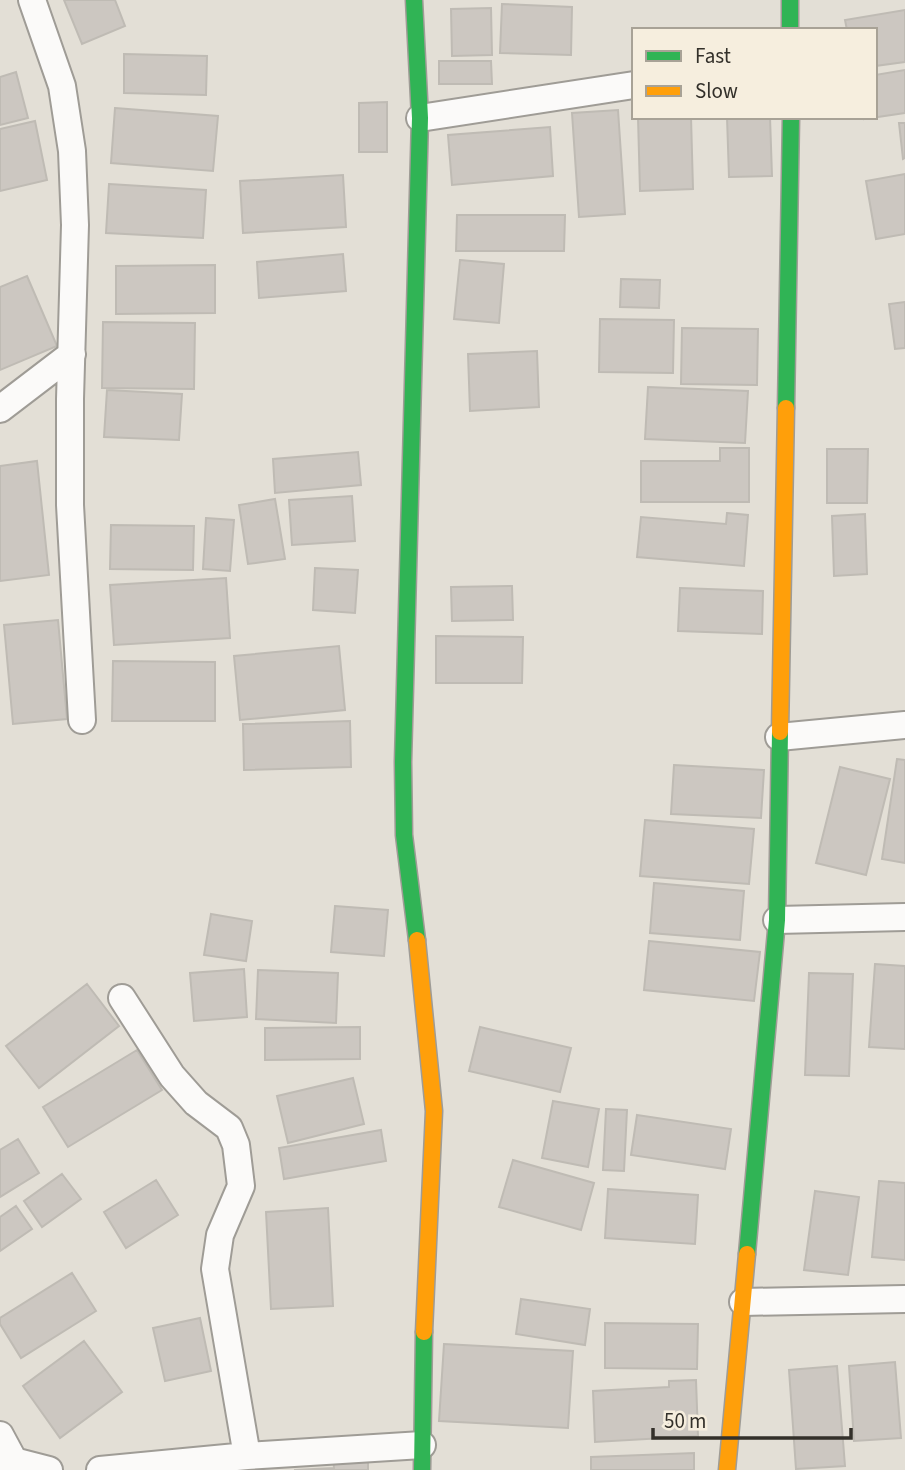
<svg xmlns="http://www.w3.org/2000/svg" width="905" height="1470" font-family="'Source Sans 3',sans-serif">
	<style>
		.building { fill: #ccc7c1; stroke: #bfbbb4; stroke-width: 2 }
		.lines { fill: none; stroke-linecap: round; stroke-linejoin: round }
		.street-casing { stroke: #9f9c96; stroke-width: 30 }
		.fast-casing { stroke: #9f9c96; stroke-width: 19 }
		.slow-casing { stroke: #9f9c96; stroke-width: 19 }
		.street { stroke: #fbfaf9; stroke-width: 26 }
		.fast { stroke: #30b455; stroke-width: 16 }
		.slow { stroke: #ff9f0a; stroke-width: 16 }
	</style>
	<rect width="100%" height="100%" fill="#e3dfd6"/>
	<path class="building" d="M64,0H115L125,26L82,44Z
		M502,4L572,7L571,55L500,53Z
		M491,8L492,55L452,56L451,9Z
		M905,10V62L875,66V30H847L845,20Z
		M124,54L207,56L206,95L124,93Z
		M439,61H491L492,84H439Z
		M905,70V113L864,119V117H875V75Z
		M16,72L28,118L0,125V77Z
		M387,102V152H359V103Z
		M115,108L218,116L213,171L111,163Z
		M618,110L625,214L579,217L572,113Z
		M638,117H691L693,189L640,191Z
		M727,117H770L772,176L729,177Z
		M35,121L47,180L0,191V129Z
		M899,123H905V158L903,159Z
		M550,127L553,176L452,185L448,135Z
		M905,174V234L876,239L866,181Z
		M343,175L346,227L243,233L240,181Z
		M109,184L206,190L203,238L106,233Z
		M457,215H565L564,251H456Z
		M343,254L346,291L259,298L257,262Z
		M460,260L504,264L499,323L454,319Z
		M215,265V313L116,314V266Z
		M27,276L57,346L0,370V287Z
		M621,279L660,280L659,308L620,307Z
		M905,302V348L895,349L889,304Z
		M600,319L674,320L673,373L599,372Z
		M103,322L195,323L194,389L102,388Z
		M682,328L758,329L757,385L681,384Z
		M537,351L539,407L470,411L468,354Z
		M648,387L748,391L745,443L645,439Z
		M107,390L182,394L179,440L104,437Z
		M720,448H749V502H641V461H720Z
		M827,449H868L867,503H827Z
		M358,452L361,485L275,493L273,459Z
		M37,461L49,575L0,581V466Z
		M352,496L355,541L292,545L289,500Z
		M275,499L285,559L248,564L239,505Z
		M727,513L748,515L744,566L637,557L641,517L726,524Z
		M865,514L867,574L834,576L832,516Z
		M206,518L234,520L230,571L203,569Z
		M111,525L194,526L193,570L110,569Z
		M315,568L358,570L355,613L313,610Z
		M226,578L230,638L114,645L110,585Z
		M512,586L513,620L452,621L451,587Z
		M680,588L763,591L762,634L678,631Z
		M58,620L67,719L13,724L4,625Z
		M436,636L523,637L522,683H436Z
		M339,646L345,710L240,720L234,656Z
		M113,661L215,662V721H112Z
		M350,721L351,767L244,770L243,724Z
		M897,759L905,760V863L882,859Z
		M674,765L764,770L761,818L671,814Z
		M840,767L890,779L866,875L816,863Z
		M645,820L754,829L749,884L640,876Z
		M654,883L744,891L740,940L650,933Z
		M335,906L388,910L384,956L331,952Z
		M211,914L252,921L246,961L204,955Z
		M649,941L760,952L754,1001L644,990Z
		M875,964L905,966V1049L869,1047Z
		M244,969L247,1017L194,1021L190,973Z
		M258,970L338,973L336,1023L256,1019Z
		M809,973L853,974L849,1076L805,1075Z
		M87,984L119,1026L39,1088L6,1046Z
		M360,1027V1059L265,1060V1028Z
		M480,1027L571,1048L560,1092L469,1071Z
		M137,1050L162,1090L68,1147L43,1107Z
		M353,1078L364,1124L288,1143L277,1096Z
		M553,1101L599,1109L588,1167L542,1158Z
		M606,1109L627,1110L624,1171L603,1170Z
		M637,1115L731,1129L725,1169L631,1155Z
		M381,1130L386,1161L284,1179L279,1148Z
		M18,1139L39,1173L0,1197V1150Z
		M513,1160L594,1183L581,1230L499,1207Z
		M62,1174L81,1199L42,1227L24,1201Z
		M156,1180L178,1215L126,1248L104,1212Z
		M879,1181L905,1183V1260L872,1257Z
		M608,1189L698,1195L695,1244L605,1238Z
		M815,1191L859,1197L848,1275L804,1270Z
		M16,1206L32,1229L0,1251V1217Z
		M328,1208L333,1306L271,1309L266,1212Z
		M72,1273L96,1311L21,1358L0,1324V1318Z
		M521,1299L590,1309L585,1345L516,1334Z
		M200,1318L211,1371L165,1381L153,1328Z
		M605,1323L698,1324L697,1369L605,1368Z
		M84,1341L122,1392L60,1438L23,1386Z
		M444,1344L573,1351L568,1428L439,1421Z
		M895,1362L901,1438L854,1441L849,1366Z
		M837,1366L845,1466L796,1469L789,1370Z
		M696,1380L698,1436L595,1442L593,1391L669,1387V1381Z
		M694,1453V1470H591V1457Z
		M368,1455V1470H294L334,1468L333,1456Z"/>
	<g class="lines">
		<g class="street-casing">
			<path id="street" d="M32,0L62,86L72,151L75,225L70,399V505L82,720
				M420,118L634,85
				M0,409L72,354
				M779,737L905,725
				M777,920L905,917
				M122,998L172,1076L196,1103L229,1128L236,1145L241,1186L220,1235L215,1269L247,1456
				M743,1302L905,1299
				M0,1435L14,1461
				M0,1463L14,1461L49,1470
				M100,1470L247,1456L422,1445"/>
		</g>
		<g class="fast-casing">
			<path id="fast" d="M414,0L420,118L403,762L404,835L417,940
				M790,0V30
				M786,408L791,117
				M747,1254L777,920L780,732
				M422,1470L424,1332"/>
		</g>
		<g class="slow-casing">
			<path id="slow" d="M780,732L786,408
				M417,940L434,1111L424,1332
				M727,1470L747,1254"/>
		</g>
		<use href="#street" class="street"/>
		<use href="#fast" class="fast"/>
		<use href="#slow" class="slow"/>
	</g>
	<rect x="632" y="28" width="245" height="91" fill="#f6eede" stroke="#a8a296" stroke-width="2"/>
	<rect x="646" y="51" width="35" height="10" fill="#30b455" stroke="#a8a296" stroke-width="2"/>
	<text x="695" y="63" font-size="21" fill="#33302a">Fast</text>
	<rect x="646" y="86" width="35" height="10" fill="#ff9f0a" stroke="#a8a296" stroke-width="2"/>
	<text x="695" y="98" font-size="21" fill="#33302a">Slow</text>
	<path d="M653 1428v10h198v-10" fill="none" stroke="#33302a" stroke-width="3.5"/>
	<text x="664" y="1428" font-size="21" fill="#33302a" stroke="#f6eede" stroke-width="5" paint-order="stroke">50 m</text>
</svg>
